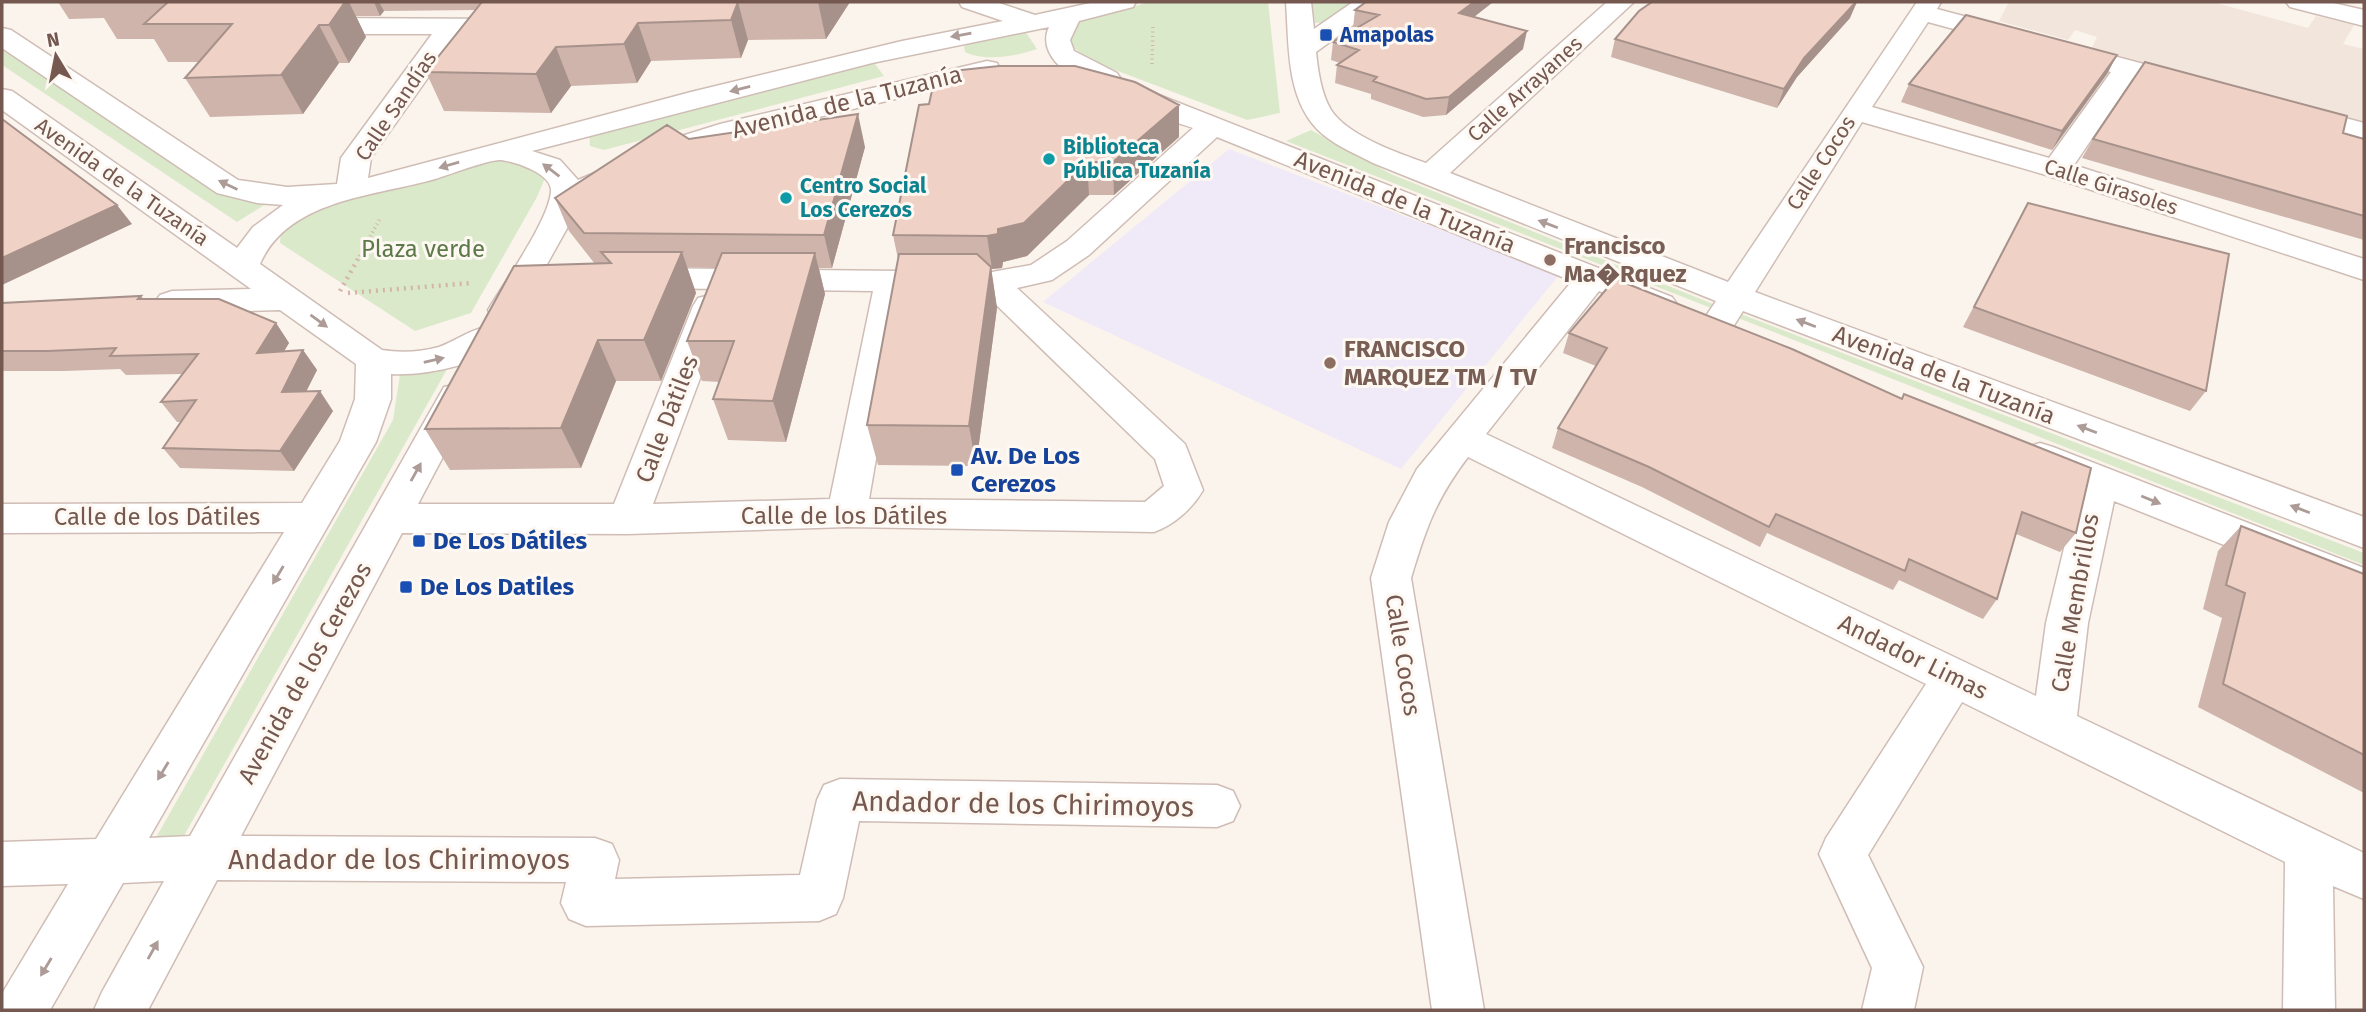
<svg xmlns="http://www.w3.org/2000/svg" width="2366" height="1012" font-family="'Fira Sans',sans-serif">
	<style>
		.residential { fill: #f2e5db }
		.education { fill: #f0e9f8 }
		.green { fill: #dbe9cb }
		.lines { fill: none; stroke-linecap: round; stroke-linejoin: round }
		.minor-casing { stroke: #cfbdb5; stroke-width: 3 }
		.path-far1 { stroke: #d4b4a9; stroke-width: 3.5; stroke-dasharray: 1 3.5; stroke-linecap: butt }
		.path { stroke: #d4b4a9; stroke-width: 4.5; stroke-dasharray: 2 5; stroke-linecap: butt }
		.minor { fill: #fff; fill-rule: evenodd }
		.wall { fill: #ceb4aa }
		.shaded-wall { fill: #a7928b }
		.building { fill: #efd1c6; stroke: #a7928b; stroke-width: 2 }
		.oneway { fill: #ac9b96 }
		.transit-dot { fill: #1a4fb4; stroke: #fef8f3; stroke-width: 2.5 }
		.culture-dot { fill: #0f9aa8; stroke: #fef8f3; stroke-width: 2.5 }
		.education-dot { fill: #8d6e63; stroke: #fef8f3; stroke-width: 2.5 }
		.labels { text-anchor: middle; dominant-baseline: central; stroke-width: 6; stroke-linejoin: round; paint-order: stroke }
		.far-transit-label { font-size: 21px; font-weight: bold; fill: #164399; stroke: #fef8f3; text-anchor: start }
		.far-street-label { font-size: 21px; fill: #755950; stroke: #fef8f3 }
		.far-culture-label { font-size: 21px; font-weight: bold; fill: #0d838f; stroke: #fef8f3; text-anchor: start }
		.street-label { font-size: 24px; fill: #755950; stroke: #fef8f3 }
		.education-label { font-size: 24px; font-weight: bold; fill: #785e54; stroke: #fef8f3; text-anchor: start }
		.park-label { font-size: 24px; fill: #5e7949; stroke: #fef8f3 }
		.transit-label { font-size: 24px; font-weight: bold; fill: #164399; stroke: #fef8f3; text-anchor: start }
		.near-street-label { font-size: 28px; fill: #755950; stroke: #fef8f3 }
	</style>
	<rect width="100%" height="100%" fill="#fbf4ec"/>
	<path class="residential" d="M2009,2H2212L2308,28L2316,16L2354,25L2343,44L2364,49V122L2091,50L2097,37L2075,30L2068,40L1999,21Z"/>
	<path class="education" d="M1229,149L1559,275L1401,469L1043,302Z"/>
	<path class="green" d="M1150,2H1268L1280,113L1247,120L1094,62L1065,42L1078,22Z
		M1312,2H1361L1332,22L1315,23Z
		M1025,31L1037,49C1018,56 984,62 965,52L964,47L969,39Z
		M2,36L232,180L250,187H293L237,222L2,65Z
		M869,56L884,76L604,150L590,146L589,127Z
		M1311,130L1391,174L1713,304L1711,308L1286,141Z
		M499,150L550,166L537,197L471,313L415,331L280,243L282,220Z
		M1741,314L2364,553V565L1738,318Z
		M450,364L181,841H154L393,420L400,374H423Z"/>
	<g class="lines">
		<g class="minor-casing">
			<path id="minor" d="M959,2H996L1035,15L1095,2H1136L1133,7L1079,21L1070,40L1074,51L1117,73L1121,79L1117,85C1088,92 1033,61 1049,27L872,63L532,151L560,160L578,180L602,170L613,173L617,179L613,185L594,195L570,223L517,318L505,321L493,318L488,310C504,283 548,222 551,192C553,174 516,162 501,160C489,159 449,175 435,179C376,196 288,199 260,264L382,350C401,353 421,352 439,347C461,339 479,322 502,328L507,336C489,365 423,376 391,374V399L376,442L149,838L190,836L444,387L457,384L470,387L475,396L418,504H614L693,306L698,298L710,295L722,298L727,306L653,504L830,499L873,291L640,288L629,285L624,278L629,271L640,268L992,272L1031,265L1067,241L1193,128C1171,120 1131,112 1117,92L1121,86L1131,84L1672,297L1677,304L1672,311L1660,315L1648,311L1599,291L1486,434L2036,696L2046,623L2079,486L2027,465L2021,456L2027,447L2040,443L2053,447L2364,568V601L2114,501L2088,623L2077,716L2364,853V899L2333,886L2335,1010H2283L2285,862L1962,702L1868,855L1923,967L1914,1010H1862L1872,968L1819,854L1826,838L1926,684L1468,457C1436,499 1426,528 1411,578L1484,1010H1432L1371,578L1389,522L1417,469L1572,281L1217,137L1089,255L1052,280L1017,288L1185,444L1203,490C1193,508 1174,525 1154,532L847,527L628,534L402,533L241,836L595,838L612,844L619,860L615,879L800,875L817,800L824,785L840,779L1217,785L1233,791L1240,806L1233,821L1217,827L859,821L843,898L836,914L819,921L586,926L569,919L561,903L566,882L217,880L148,1010H94L102,992L164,881L123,883L50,1010H2L3,992L68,884L2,886V842L96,839L284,532L2,533V504L302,503L340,441L355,399L356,364L280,310L172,313L160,309L155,302L160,295L172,291L251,289L2,110V89L12,91L237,248L253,227L283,205L257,203L217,193L2,48V28L11,30L238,180L287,187L337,184L341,158L432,34H316L307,31L303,26L307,21L316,18L513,19L522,22L526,27L522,32L459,34L371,158L368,178L691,92L902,41L1003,21L962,7ZM905,291L983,292L1155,459L1164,486L1145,502L869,499Z
				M1286,2H1311L1314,29L1353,2H1381L1378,7L1316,52C1318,71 1321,93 1331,110C1348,136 1398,153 1426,163L1607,2H1634L1450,173L1728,282L1917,2H1941L1937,9L2200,79L2204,85L2200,91L2190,93L2133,78L2074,165L2364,259V280L2046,175L1862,122L1755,292L2364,517V548L1743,311L1733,327L1721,330L1709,327L1704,319L1716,301L1373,163C1354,153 1331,144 1316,128C1286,95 1289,44 1286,2ZM1928,22L2111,72L2049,158L1872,107Z
				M2286,2H2329L2364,10V26L2290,7Z
				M987,61L997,63L1000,69L997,75L739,136L666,159L656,156L651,150L656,144L720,124Z
				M2296,105L2364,123V141L2286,119L2282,113L2286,107Z"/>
		</g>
		<path class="path-far1" d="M1152,64L1153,24
			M357,260L380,219"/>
		<path class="path" d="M340,291L358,259
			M348,293L472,283"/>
		<use href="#minor" class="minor"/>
	</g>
	<path class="wall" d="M58,2H850L826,39L748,40L741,58L651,61L637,83L571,86L551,113L444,111L426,72L475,10L384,11L380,16H356L366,37L349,63H339L303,114L210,117L185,78L199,62H168L154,39H117L104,18L69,19Z
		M1366,2H1493L1474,17L1523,49L1446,115L1423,117L1371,99V94L1335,83L1337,65L1340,63L1331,60L1333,42L1355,28H1353L1355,10Z
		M1850,18L1797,77L1777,108L1611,57L1615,39Z
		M2117,55L2107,74L2052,150L1901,102L1909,84Z
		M929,104L1179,137L1114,195H1089L1027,256L1003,262L1002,268L991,269L997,308L976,466L878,465L867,425L898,259L893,235Z
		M2343,133L2364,139V240L2082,158L2093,139Z
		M689,139L865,147L832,268H819L825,294L786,442L728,440L713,399L720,382L702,381L687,341L716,268L687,267L696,293L661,381H616L581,468L450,470L425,429L595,264L569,231L555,198Z
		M2028,203L2206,391L2190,411L1963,327Z
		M141,296L144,299L276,323L289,343L284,351L303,350L317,370L306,391L333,411L294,471L180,468L163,448L182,422H177L161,402L183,374L126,375L120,369L65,371H2V303Z
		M1569,333L1902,399L1904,394L2076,533L2060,552L2016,534L1997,599L1983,619L1899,580L1893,590L1767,533L1760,547L1642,487L1552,448L1558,428L1596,366L1563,353Z
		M2241,526L2364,574V793L2198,707L2222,618L2203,609L2218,551Z"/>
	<path class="shaded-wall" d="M345,2H349L366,37L349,63L329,25Z
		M374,2H379L384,11L380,16Z
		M738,2L748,40L741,58L731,20Z
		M818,2H850L826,39Z
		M1474,2H1493L1456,31L1459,13Z
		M1856,2H1857L1850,18L1797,77L1777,108L1784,89L1804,58Z
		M638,23L651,61L637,83L624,44Z
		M319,25L339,63L303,114L281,75Z
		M1527,31L1523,49L1446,115L1449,97Z
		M556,47L571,86L551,113L536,74Z
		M2117,55L2107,74L2052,150L2062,131Z
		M1179,105V137L1114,195L1113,162Z
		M858,114L865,147L832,268L824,235Z
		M1087,162L1089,195L1027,256L1003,262L1002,268L992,269L987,236Z
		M117,205L132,224L2,285V258Z
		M682,252L696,293L661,381L644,340Z
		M815,253L825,294L786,442L773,401Z
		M991,267L997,308L976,466L969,426Z
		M276,323L289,343L271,373L257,353Z
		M598,340L616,381L581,468L561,428Z
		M303,350L317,370L296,412L282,392Z
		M320,391L333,411L294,471L280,451Z"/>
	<path class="building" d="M146,2H345L329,25H319L281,75L185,78L232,24H144L168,2Z
		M482,2H751H738L731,20L638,23L624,44L556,47L536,74L426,72Z
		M1366,2H1474L1459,13L1527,31L1449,97L1426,99L1373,81L1377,77L1337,65L1359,50L1333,42L1379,15L1355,10Z
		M1652,2H1856L1804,58L1784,89L1615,39L1639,11Z
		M1966,15L2117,55L2062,131L1909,84Z
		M2145,62L2347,116L2343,133L2364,139V216L2093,139Z
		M999,66H1075L1135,82L1179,105L1113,162H1087L1024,223L998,229V234L987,236L893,235L919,105L929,104L935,77L952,71Z
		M858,114L824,235L584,233L555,198L667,125L689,139Z
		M2,119L117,205L2,258Z
		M2028,203L2229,254L2206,391L1974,307Z
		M601,252H682L644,340H598L561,428L425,429L514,266L611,263Z
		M722,253H815L773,401L713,399L734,341H687Z
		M899,254H977L991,267L969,426L867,425Z
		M1615,279L1792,349L1902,399L1904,394L2091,468L2076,533L2022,512L1997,599L1909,559L1905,571L1776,514L1769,527L1649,467L1558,428L1607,348L1569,333Z
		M141,296L138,299H219L276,323L257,353L303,350L282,392L320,391L280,451L163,448L196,400L161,402L198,354L110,356L116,348L48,351H2V303Z
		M2241,526L2364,574V755L2223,684L2245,593L2226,585Z"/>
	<defs><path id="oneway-solid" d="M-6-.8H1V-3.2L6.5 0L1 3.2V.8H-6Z" transform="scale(1.75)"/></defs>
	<g class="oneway">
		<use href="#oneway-solid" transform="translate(961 35) rotate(170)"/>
		<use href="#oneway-solid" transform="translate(740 89) rotate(166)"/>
		<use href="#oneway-solid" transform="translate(449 165) rotate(164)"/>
		<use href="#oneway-solid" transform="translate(551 170) rotate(-143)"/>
		<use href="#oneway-solid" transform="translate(228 185) rotate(-154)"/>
		<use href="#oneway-solid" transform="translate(1548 224) rotate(-159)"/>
		<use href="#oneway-solid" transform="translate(319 321) rotate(36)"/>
		<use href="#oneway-solid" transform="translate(1806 323) rotate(-159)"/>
		<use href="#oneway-solid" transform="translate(434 360) rotate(-13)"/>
		<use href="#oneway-solid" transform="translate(2087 429) rotate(-159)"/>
		<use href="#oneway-solid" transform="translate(416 472) rotate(-61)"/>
		<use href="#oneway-solid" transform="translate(2151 500) rotate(22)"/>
		<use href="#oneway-solid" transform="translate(2300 509) rotate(-159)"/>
		<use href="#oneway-solid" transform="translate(278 575) rotate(121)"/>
		<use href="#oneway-solid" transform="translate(163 771) rotate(121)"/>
		<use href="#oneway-solid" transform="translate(153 950) rotate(-61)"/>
		<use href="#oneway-solid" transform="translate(46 967) rotate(121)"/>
	</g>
	<g class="transit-dot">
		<rect x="1319" y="28" width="14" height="14" rx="3.5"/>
		<rect x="950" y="463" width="14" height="14" rx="3.5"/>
		<rect x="412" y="534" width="14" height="14" rx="3.5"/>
		<rect x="399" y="580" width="14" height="14" rx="3.5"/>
	</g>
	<g class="culture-dot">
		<circle cx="1049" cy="159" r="7"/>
		<circle cx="786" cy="198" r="7"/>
	</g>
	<g class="education-dot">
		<circle cx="1550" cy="260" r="7"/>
		<circle cx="1330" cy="363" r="7"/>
	</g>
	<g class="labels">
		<g class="far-transit-label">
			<text x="1340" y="35">Amapolas</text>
		</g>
		<g class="far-street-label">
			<text transform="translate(1525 89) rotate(-42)">Calle Arrayanes</text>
			<text transform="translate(396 106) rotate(-56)">Calle Sandías</text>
			<text transform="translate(1821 163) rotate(-57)">Calle Cocos</text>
			<text transform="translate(122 182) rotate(35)">Avenida de la Tuzanía</text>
			<text transform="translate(2111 187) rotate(18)">Calle Girasoles</text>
		</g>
		<g class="far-culture-label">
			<text x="1063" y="147">Biblioteca<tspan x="1063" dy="24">Pública Tuzanía</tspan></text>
			<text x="800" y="186">Centro Social<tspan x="800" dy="24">Los Cerezos</tspan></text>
		</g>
		<g class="street-label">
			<text transform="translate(847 102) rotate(-14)">Avenida de la Tuzanía</text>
			<text transform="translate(1405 202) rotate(22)">Avenida de la Tuzanía</text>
			<text transform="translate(1944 375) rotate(21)">Avenida de la Tuzanía</text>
			<text transform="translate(667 419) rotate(-69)">Calle Dátiles</text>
			<text x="844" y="516">Calle de los Dátiles</text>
			<text x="157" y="517">Calle de los Dátiles</text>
			<text transform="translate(2075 603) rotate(-80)">Calle Membrillos</text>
			<text transform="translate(1403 655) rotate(81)">Calle Cocos</text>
			<text transform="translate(1913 657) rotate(26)">Andador Limas</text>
			<text transform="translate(305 673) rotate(-61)">Avenida de los Cerezos</text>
		</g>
		<g class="education-label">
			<text x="1564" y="246">Francisco<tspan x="1564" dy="28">Ma�Rquez</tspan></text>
			<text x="1344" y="349">FRANCISCO<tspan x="1344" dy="28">MARQUEZ TM / TV</tspan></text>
		</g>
		<g class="park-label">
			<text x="423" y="249">Plaza verde</text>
		</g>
		<g class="transit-label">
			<text x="971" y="456">Av. De Los<tspan x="971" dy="28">Cerezos</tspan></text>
			<text x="433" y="541">De Los Dátiles</text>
			<text x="420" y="587">De Los Datiles</text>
		</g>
		<g class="near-street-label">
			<text transform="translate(1023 804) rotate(1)">Andador de los Chirimoyos</text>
			<text x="399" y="859">Andador de los Chirimoyos</text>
		</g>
	</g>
	<rect width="2366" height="1012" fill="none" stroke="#755950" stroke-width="7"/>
	<g transform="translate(56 56) rotate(350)" stroke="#fef8f3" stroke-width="5" paint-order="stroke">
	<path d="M0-5L12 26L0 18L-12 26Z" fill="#755950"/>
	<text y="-10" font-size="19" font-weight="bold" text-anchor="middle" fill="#755950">N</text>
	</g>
</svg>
